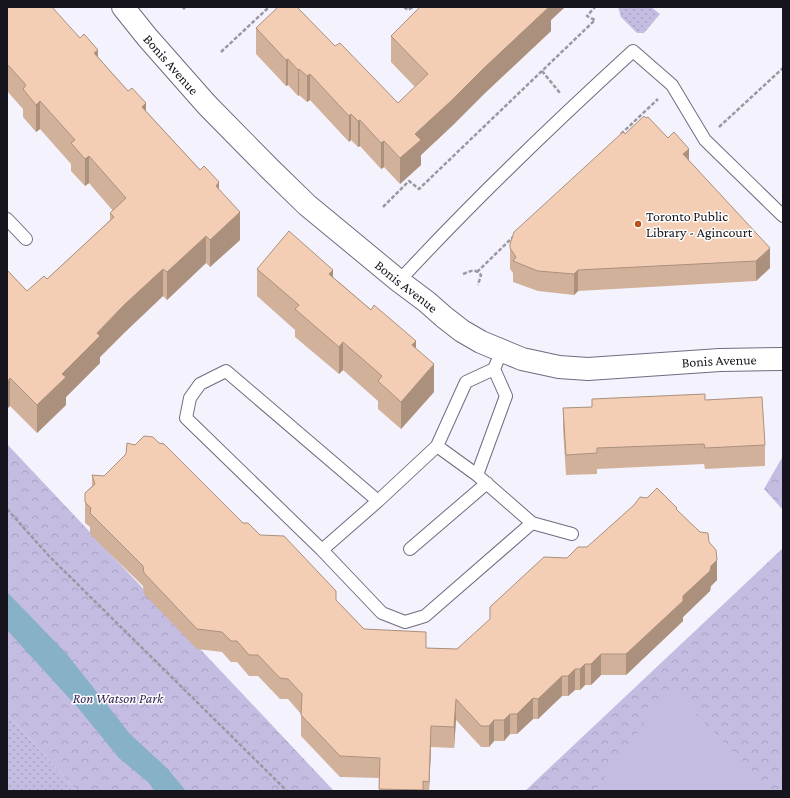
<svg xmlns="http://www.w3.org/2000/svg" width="790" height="798" font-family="'Crimson Pro',serif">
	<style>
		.grass { fill: url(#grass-dots) }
		.park { fill: url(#park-crowns) }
		.garden { fill: #c5bce2 }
		.water { fill: #86b1c6 }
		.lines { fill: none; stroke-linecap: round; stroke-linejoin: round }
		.service-casing { stroke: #706c80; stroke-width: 14 }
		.tertiary-casing { stroke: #706c80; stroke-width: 24 }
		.path { stroke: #9a98a1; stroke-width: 2.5; stroke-dasharray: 4 2; stroke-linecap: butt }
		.service { stroke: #fff; stroke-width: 12 }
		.tertiary { stroke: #fff; stroke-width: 22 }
		.wall { fill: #d2b19b }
		.shaded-wall { fill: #ab907e }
		.building { fill: #f4ceb4; stroke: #ab907e }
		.poi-dot { fill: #b8551d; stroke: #fff; stroke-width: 1.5 }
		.labels { text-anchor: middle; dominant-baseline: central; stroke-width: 3; stroke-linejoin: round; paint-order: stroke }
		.street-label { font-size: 14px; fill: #16141c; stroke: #fff }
		.poi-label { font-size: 14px; fill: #16141c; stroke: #fff; text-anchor: start }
		.park-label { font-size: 14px; font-style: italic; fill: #362658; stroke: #fff }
	</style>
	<defs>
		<pattern id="grass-dots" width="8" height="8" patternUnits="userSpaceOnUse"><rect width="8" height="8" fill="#c5bce2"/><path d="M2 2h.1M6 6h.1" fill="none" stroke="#a8a1c1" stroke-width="1.8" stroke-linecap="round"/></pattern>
		<pattern id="park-crowns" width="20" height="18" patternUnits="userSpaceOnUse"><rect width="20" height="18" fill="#c5bce2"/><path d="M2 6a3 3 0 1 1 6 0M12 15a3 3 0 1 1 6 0" fill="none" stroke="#a8a1c1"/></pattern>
	</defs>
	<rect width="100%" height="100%" fill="#f4f2fc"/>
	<path class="grass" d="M618,7H651L660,14L644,33H637L621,17Z
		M7,714L77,791H7Z"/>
	<path class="park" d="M7,444L334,791H77L7,714Z
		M783,456V510L764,489Z
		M783,548V791H525Z"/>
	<path class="garden" d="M670,688L772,791H596L597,788Z"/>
	<path class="water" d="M7,592L66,653L130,734L168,769L186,791H155L148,782L119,758L79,709L7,630Z"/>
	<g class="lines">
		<g class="service-casing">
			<path id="service" d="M7,219L26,239
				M399,281C473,201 552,125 633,51L672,85L705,140L783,216
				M477,475L506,396L494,369L497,362
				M378,501L226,371L200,384L190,398L186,418L322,550L382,613L405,622L425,616L532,523L477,475L437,446
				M532,523L572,534
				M410,549L487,483
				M322,550L378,501L437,446L466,382L494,369"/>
		</g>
		<g class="tertiary-casing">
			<g id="tertiary">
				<path id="s1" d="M123,7L147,37L207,105L270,169L307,205L399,281L427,302L444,317L462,331L481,342L522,359L559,367L588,369L720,360L783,359"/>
			</g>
		</g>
		<path class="path" d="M404,7L408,10L413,7
			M183,9L185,7
			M221,52L269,7
			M542,71L560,93
			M719,127L783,68
			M621,134L658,99
			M383,207L409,181L419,189L595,20L587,16L595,7
			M477,272L513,237
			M463,274C471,271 475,268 481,275L478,285
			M7,509L49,556L287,791"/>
		<use href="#service" class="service"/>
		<use href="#tertiary" class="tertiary"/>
	</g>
	<path class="wall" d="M7,7L98,57L146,111L219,190L240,240L210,267L206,263L167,300L163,296L124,333L100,357V363L66,397V405L37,433L10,406L7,270L27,291L47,279L110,220V213L113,211L89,183L85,186L71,171V164L40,129L36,132L23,117V109L7,91Z
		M420,7H565L551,20V31L484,94L452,126L421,155V165L400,184L384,167L381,169L360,146L358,147L351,140L349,142L310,100L307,102L299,95L298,96L288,85L286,86L256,54V28L335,46L398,103L415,87L391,62V36Z
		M625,134L689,161L770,268L756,281L578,291L574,295L538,291L513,282V273L510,269V248Z
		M257,269L333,277L416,348L434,392L401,429L378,409V401L343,370L339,374L295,337V330L257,296Z
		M592,399L705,400L765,445V466L705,469L704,464L597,469V474L566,475L563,429V408L592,407Z
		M159,443L243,523L260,535L336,600L364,629L426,648L457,649L567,558L587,547L677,510L709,542L717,580L711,586L710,591L683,617V621L626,675H601L591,685H585L580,690H575L568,696H562L538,719H533L517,734H510L504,741H494L489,747H481L456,720L454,748L431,747L429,791H379V778L340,777L301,736V714L288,699H280L258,676H249L237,662H231L222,652L197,649L144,594L143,586L90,534V527L85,523V493L92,486V475L104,476L135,445Z"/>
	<path class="shaded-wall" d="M545,7H565L551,20V31L484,94L452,126L421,155V165L400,184V158L415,134L484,68Z
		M98,50V77L94,53Z
		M288,59V85L286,86V60Z
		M299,69V95L298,96V70Z
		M310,74V100L307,102V76Z
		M40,101V129L36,132V105Z
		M146,103V131L142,107Z
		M351,114V140L349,142V116Z
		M360,120V146L358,147V121Z
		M384,141V167L381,169V143Z
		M689,149V170L683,154Z
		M89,156V183L85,186V159Z
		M219,182V210L216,186Z
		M240,212V240L210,267V240Z
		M206,236V263L167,300V272Z
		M770,248V268L756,281V261Z
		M163,269V296L124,333L100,357V363L66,397V405L37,433V405L62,374L97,333L124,305Z
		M333,270V297L329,274Z
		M578,270V291L574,295V274Z
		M416,341V369L412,345Z
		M343,342V370L339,374V347Z
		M434,364V392L401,429V402Z
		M10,378V406L7,409V382Z
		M717,560V580L711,586L710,591L683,617V621L626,675V654L683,596Z
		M601,654V675L591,685V664Z
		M585,664V685L580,690V669Z
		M575,669V690L568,696V676Z
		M562,676V696L538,719V699Z
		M533,698V719L517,734V714Z
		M456,699V720L454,748V727Z
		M510,714V734L504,741V720Z
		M494,720V741L489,747V726Z
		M431,726V747L429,791V782Z"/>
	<path class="building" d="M7,7H52L80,38L84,34L98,50L94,53L128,91L132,88L146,103L142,107L200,170L204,166L219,182L216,186L240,212L210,240L206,236L167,272L163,269L124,305L97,333L100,336L62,374L66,377L37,405L10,378L7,382V270L27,291L44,276L47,279L114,217L110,213L126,198L89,156L85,159L71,143L75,140L40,101L36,105L23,89L26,85L7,64Z
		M278,7H297L335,46L340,43L398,103L428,74L391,36L420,7H549L484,68L452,100L415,134L421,140L400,158L384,141L381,143L360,120L358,121L351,114L349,116L310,74L307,76L299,69L298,70L288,59L286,60L256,28Z
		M644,116L646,118L648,117L668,138L674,132L689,149L683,154L770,248L756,261L578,270L574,274L538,271L513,261L516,257L510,248V244L514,232L623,132L625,134Z
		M289,231L333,270L329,274L371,310L374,305L416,341L412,345L434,364L401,402L378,381L382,376L343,342L339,347L295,309L299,305L257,269Z
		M705,394V400L762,397L765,445L705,448L704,444L597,448V453L566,455L563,408L592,407V399Z
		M144,436L153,437L159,443L164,444L243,523H248L260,535L284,536L336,591V600L364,629L426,632V648L457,649L490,619V607L544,557L567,558L578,547H587L634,505L640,497L647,498L657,488L677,508L676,509L700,532L708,533L709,542L716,550L717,560L711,566L710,571L683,596V601L626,654H601L591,664H585L580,669H575L568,676H562L538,699L533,698L517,714H510L504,720H494L489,726H481L456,699L454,727L431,726L429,782L423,781V790L379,789L380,758L340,756L301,715L302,694L288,679L280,678L258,655H249L237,641H231L222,632L197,629L144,573L143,566L90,513L91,508L85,502V493L95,484L92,475L104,476L126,454L127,443L135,445Z"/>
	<circle class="poi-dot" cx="638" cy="224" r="4"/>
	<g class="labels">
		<g class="street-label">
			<text stroke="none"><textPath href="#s1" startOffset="75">Bonis Avenue</textPath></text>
			<text stroke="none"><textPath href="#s1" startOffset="399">Bonis Avenue</textPath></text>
			<text stroke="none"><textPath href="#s1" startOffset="735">Bonis Avenue</textPath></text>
		</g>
		<g class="poi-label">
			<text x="646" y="216">Toronto Public<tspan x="646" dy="16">Library - Agincourt</tspan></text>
		</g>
		<g class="park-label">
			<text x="118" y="698">Ron Watson Park</text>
		</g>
	</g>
	<rect width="790" height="798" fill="none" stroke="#16141c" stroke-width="16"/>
</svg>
